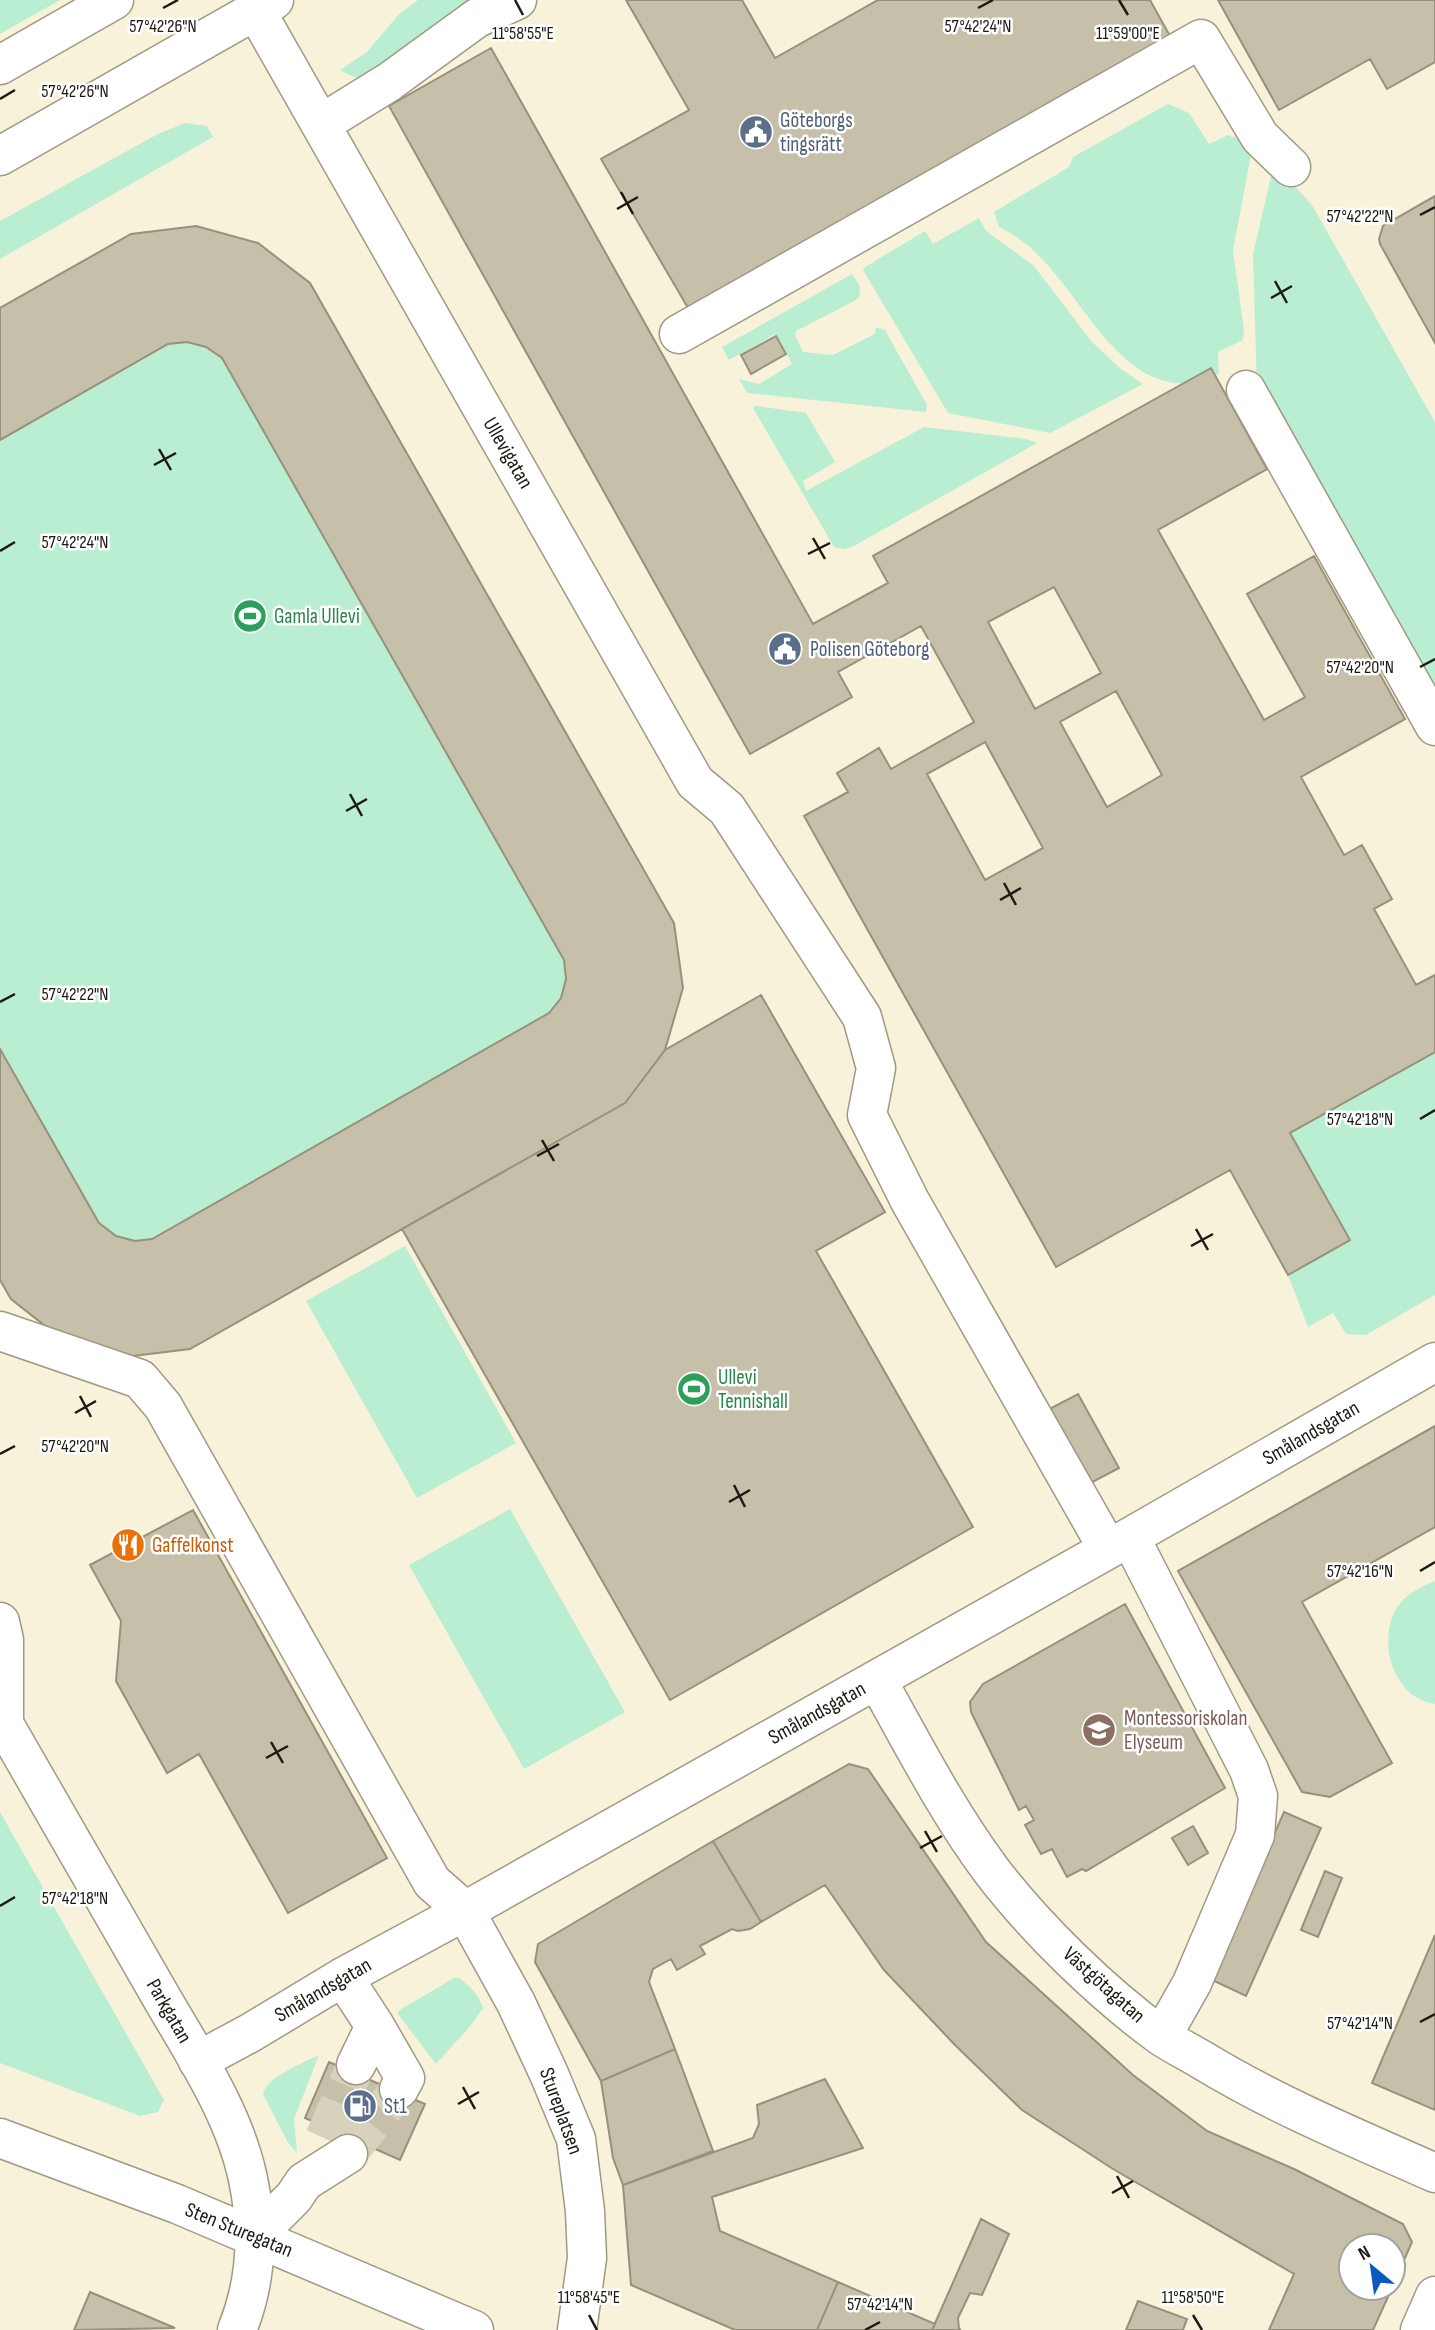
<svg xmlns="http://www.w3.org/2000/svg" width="1435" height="2330" font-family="'Sofia Sans Condensed',sans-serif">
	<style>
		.green { fill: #baeed2 }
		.building { fill: #c6c0aa; stroke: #97917c; stroke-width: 2; fill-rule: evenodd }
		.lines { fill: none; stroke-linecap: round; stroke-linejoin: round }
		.minor-tunnel { stroke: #d8d2bd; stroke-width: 38; stroke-dasharray: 38 19; stroke-linecap: butt }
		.minor-casing { stroke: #a09984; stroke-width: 41 }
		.major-casing { stroke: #a09984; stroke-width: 41 }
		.minor { stroke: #fff; stroke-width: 38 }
		.major { stroke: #fff; stroke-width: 38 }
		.ticks { fill: none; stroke: #1c1a12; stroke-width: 2.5 }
		.labels { text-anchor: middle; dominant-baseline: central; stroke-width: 5; stroke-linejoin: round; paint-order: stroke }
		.service-label { font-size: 21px; fill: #4e5e75; stroke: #fff; text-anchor: start }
		.street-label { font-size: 21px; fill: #1c1a12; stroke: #fff }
		.leisure-label { font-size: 21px; fill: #27864d; stroke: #fff; text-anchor: start }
		.food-label { font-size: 21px; fill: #c56008; stroke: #fff; text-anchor: start }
		.education-label { font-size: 21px; fill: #785e54; stroke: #fff; text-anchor: start }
		.ticks-label { font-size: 18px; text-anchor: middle; fill: #1c1a12; stroke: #fff; stroke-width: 5; stroke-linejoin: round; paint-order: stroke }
	</style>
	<rect width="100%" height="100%" fill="#f9f2db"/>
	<path class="green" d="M0,0H60L0,34Z
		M418,0H472C451,16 382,75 360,77C353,78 346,73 340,70L367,52L399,14Z
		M1168,104L1189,113L1209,144L1228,135L1232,137L1243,134L1251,155L1233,250L1244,331L1243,340L1218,352L1219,374C1141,412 1096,323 1056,275C1040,255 1022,238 999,227L994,212L1069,167L1073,157Z
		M185,123L207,126L213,137L0,259V221L158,134Z
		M1274,164L1312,205L1435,422V706L1257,393L1253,254Z
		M979,218L986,231L1034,266L1092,342L1121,369L1143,384L1050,433L948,413L863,270L865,267L925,231L933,244Z
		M196,226L258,243L310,283L674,923L683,988L665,1050L625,1103L190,1349L125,1357L63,1340L11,1299L0,1280V308L131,234Z
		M852,274C858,283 863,288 858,299L796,331L795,335L803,352L833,355L875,334L876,327L885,330L927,405L926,412L747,393L739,379L759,384L792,364L776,334L729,360L722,347Z
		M756,406L806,413L835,462L803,481L806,491L924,427L1026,439L1037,443L852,547L844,549L834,547L753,408Z
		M1435,1052V1295L1366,1335L1346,1334L1333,1313L1308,1327L1288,1275L1350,1240L1290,1133Z
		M405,1246L516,1443L417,1498L306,1301Z
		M510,1509L625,1712L524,1769L409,1565Z
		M1435,1581V1704C1392,1698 1376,1639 1398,1606C1406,1594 1422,1586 1435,1581Z
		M0,1812L164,2100L158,2112L140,2116L0,2063Z
		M454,1978H459C469,1986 479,1994 483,2008L472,2024L436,2064L398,2014V2011Z
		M319,2055L294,2119L297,2153L288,2143L263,2094C266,2077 304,2063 319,2055Z"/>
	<path class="building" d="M626,0H742L775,58L878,0H1150L1170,36L688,308L601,159L689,110Z
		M1218,0H1435V62L1387,89L1370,59L1279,110Z
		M491,48L813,624L888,583L873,556L1211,368L1267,469L1158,530L1264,720L1305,697L1247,594L1314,556L1405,719L1301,777L1344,855L1362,845L1392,899L1374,909L1416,985L1435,975V1052L1290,1133L1350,1240L1288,1275L1230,1170L1056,1267L804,816L848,792L837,773L879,748L891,769L974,722L921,626L838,672L852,697L750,754L389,106ZM1054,587L1101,673L1035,709L988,622ZM1116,691L1162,775L1107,807L1060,722ZM985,742L1043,848L985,880L927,774Z
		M1435,196V343L1380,244L1379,239L1383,226Z
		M196,226L258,243L310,283L674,923L683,988L665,1050L625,1103L190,1349L125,1357L63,1340L11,1299L0,1280V1049L99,1223L116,1236L135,1241L152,1239L549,1013L561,998L566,979L564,960L222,358L206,347L187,342L168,344L0,440V308L131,234Z
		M776,336L786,354L751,374L741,355Z
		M761,995L885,1212L816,1251L973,1527L670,1700L402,1229L625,1103L665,1050Z
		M1078,1394L1119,1468L1085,1486L1044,1412Z
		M1435,1426V1527L1302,1602L1392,1763L1330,1797L1302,1792L1178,1571Z
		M193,1510L387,1858L288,1913L199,1754L167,1773L116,1681L121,1621L90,1565Z
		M1125,1604L1225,1788L1086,1871L1082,1869L1067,1877L1052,1849L1041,1854L1025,1825L1034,1820L1026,1806L1019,1810L971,1712L970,1702L983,1684Z
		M849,1764L868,1769L986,1942L1133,2075L1207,2131L1294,2169L1403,2224L1412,2242L1393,2285V2246H1351V2288H1392L1373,2330H1269L1294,2274L1113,2169L1022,2110L955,2045L884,1970L825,1885L761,1922L713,1841Z
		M1284,1812L1321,1828L1246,1996L1210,1979Z
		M1193,1826L1208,1853L1188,1865L1172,1838Z
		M713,1841L761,1922L750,1929L738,1931L732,1929L700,1946L705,1954L677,1970L671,1959L653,1969L649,1982L675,2049L601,2081L535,1962L538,1944Z
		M1325,1871L1342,1878L1318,1937L1301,1930Z
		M1435,1935V2110L1372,2083Z
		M675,2049L713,2151L623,2185L613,2158L601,2081Z
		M329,2062L425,2104L400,2160L305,2118Z
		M825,2079L863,2148L712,2197L720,2231L838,2282L817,2330H735L631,2285L623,2185L753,2138L759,2124L757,2105Z
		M981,2219L1009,2234L982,2295L970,2293L958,2318L959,2329L961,2330H932Z
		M838,2282L935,2324L932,2330H817Z
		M90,2292L175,2328L74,2330Z
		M1138,2301L1187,2319L1183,2330H1126Z"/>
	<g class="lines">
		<path class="minor-tunnel" d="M324,2138L356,2065
			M348,2154L399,2089"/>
		<g class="minor-casing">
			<path id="minor" d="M256,11L695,782L727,809L862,1017L876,1068L867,1115L910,1201L1108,1549
				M321,124L389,82L477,18L517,0
				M679,334L1201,39L1260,137L1291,167
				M1246,390L1435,726
				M0,1331L140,1379L163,1406L432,1882L465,1911L516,2003L549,2074L576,2139L585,2211L587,2258L577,2330
				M1130,1537L1249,1770L1258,1796L1255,1835L1192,1983L1162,2036
				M0,1622L4,1640V1723
				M877,1680C913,1744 947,1811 991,1870C1035,1928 1103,1994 1161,2036C1174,2045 1189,2052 1202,2060C1276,2105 1356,2138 1435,2173
				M343,1977L375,2026L405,2078L399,2089
				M198,2061L250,2033L343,1977L465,1911L1130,1537L1435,1362
				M356,2065L375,2026
				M0,2138L177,2204L474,2330
				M255,2236L294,2197L304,2182L348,2154
				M1420,2330L1435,2296"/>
		</g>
		<g class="major-casing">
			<path id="major" d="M0,65L114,0
				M0,156L274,0
				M0,1717C52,1807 104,1898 156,1988C190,2048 234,2111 248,2179C259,2231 257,2281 237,2330"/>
		</g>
		<use href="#minor" class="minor"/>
		<use href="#major" class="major"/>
	</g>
	<path class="ticks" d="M515,0L523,15M1119,0L1128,15M163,8L178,0M978,8L993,0M0,99L15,90M621,192L633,214M617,209L638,197M1420,215L1435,207M1275,281L1287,303M1271,298L1292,286M159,449L171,470M154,465L176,453M813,538L825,559M0,551L15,542M808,554L830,543M1420,667L1435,659M350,794L362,816M346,811L367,799M1004,883L1016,905M1000,900L1021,888M0,1002L15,994M1420,1119L1435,1110M542,1140L554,1161M537,1156L559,1144M1196,1229L1208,1250M1191,1246L1213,1234M80,1396L91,1417M75,1413L96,1401M0,1454L15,1446M734,1485L745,1507M729,1502L750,1490M1420,1571L1435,1562M271,1742L283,1763M266,1758L288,1746M925,1831L937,1852M920,1848L942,1836M0,1906L15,1897M1420,2022L1435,2014M463,2087L475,2109M458,2104L479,2092M1117,2176L1129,2198M1112,2193L1133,2181M589,2315L597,2330M1193,2315L1202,2330M865,2330L880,2322"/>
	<defs>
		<g id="civic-disc" transform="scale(1.75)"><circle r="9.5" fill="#5c6f8a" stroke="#fff"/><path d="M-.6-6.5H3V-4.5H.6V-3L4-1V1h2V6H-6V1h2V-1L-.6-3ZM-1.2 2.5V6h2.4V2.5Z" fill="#fff"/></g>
		<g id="stadium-disc" transform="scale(1.75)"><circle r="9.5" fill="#2e9e5b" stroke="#fff"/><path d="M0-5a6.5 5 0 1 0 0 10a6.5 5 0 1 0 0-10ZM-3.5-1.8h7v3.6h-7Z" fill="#fff"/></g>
		<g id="restaurant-disc" transform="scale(1.75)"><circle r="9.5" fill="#e8710a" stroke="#fff"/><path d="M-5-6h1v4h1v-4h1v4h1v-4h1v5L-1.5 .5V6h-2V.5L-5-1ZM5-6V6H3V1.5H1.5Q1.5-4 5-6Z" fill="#fff"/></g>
		<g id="school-disc" transform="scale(1.75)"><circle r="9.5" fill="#8d6e63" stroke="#fff"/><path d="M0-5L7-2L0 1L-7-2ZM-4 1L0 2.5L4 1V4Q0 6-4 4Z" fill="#fff"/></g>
		<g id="fuel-disc" transform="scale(1.75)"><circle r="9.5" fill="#5c6f8a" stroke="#fff"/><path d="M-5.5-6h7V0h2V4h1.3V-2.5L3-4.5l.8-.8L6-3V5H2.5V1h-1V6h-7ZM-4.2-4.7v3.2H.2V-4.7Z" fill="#fff"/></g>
	</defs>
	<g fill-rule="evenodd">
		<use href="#civic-disc" x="756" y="132"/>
		<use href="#stadium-disc" x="250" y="616"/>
		<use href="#civic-disc" x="785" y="649"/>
		<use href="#stadium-disc" x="694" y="1389"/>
		<use href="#restaurant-disc" x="128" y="1545"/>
		<use href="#school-disc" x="1099" y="1730"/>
		<use href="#fuel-disc" x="360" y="2106"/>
	</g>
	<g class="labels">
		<g class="service-label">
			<text x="780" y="120">Göteborgs<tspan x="780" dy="24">tingsrätt</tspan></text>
			<text x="810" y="649">Polisen Göteborg</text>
			<text x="384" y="2106">St1</text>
		</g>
		<g class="street-label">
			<text transform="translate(508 453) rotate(60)">Ullevigatan</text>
			<text transform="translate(1311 1433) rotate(-30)">Smålandsgatan</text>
			<text transform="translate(817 1713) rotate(-29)">Smålandsgatan</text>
			<text transform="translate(1104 1985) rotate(42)">Västgötagatan</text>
			<text transform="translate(323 1990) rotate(-30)">Smålandsgatan</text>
			<text transform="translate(169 2011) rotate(60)">Parkgatan</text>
			<text transform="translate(561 2111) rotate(70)">Stureplatsen</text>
			<text transform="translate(239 2230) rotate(22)">Sten Sturegatan</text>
		</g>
		<g class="leisure-label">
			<text x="274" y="616">Gamla Ullevi</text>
			<text x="718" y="1377">Ullevi<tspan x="718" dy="24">Tennishall</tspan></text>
		</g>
		<g class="food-label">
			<text x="152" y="1545">Gaffelkonst</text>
		</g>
		<g class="education-label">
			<text x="1124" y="1718">Montessoriskolan<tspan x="1124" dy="24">Elyseum</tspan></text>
		</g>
	</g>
	<g class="ticks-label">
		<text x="978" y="32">57°42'24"N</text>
		<text x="163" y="32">57°42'26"N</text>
		<text x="523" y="39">11°58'55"E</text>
		<text x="1128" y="39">11°59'00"E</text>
		<text x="75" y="97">57°42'26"N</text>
		<text x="1360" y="222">57°42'22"N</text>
		<text x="75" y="548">57°42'24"N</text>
		<text x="1360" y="673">57°42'20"N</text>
		<text x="75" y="1000">57°42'22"N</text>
		<text x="1360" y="1125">57°42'18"N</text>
		<text x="75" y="1452">57°42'20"N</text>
		<text x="1360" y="1577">57°42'16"N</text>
		<text x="75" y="1904">57°42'18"N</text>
		<text x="1360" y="2029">57°42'14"N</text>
		<text x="589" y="2303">11°58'45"E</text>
		<text x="1193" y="2303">11°58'50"E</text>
		<text x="880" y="2310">57°42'14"N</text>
	</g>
	<g transform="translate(1372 2267) rotate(331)"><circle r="33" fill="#ffffff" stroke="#a4a3a0" stroke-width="2"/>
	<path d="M0-5L12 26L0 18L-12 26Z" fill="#0d59c3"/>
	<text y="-10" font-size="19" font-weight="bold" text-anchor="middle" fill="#1c1a12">N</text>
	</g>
</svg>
